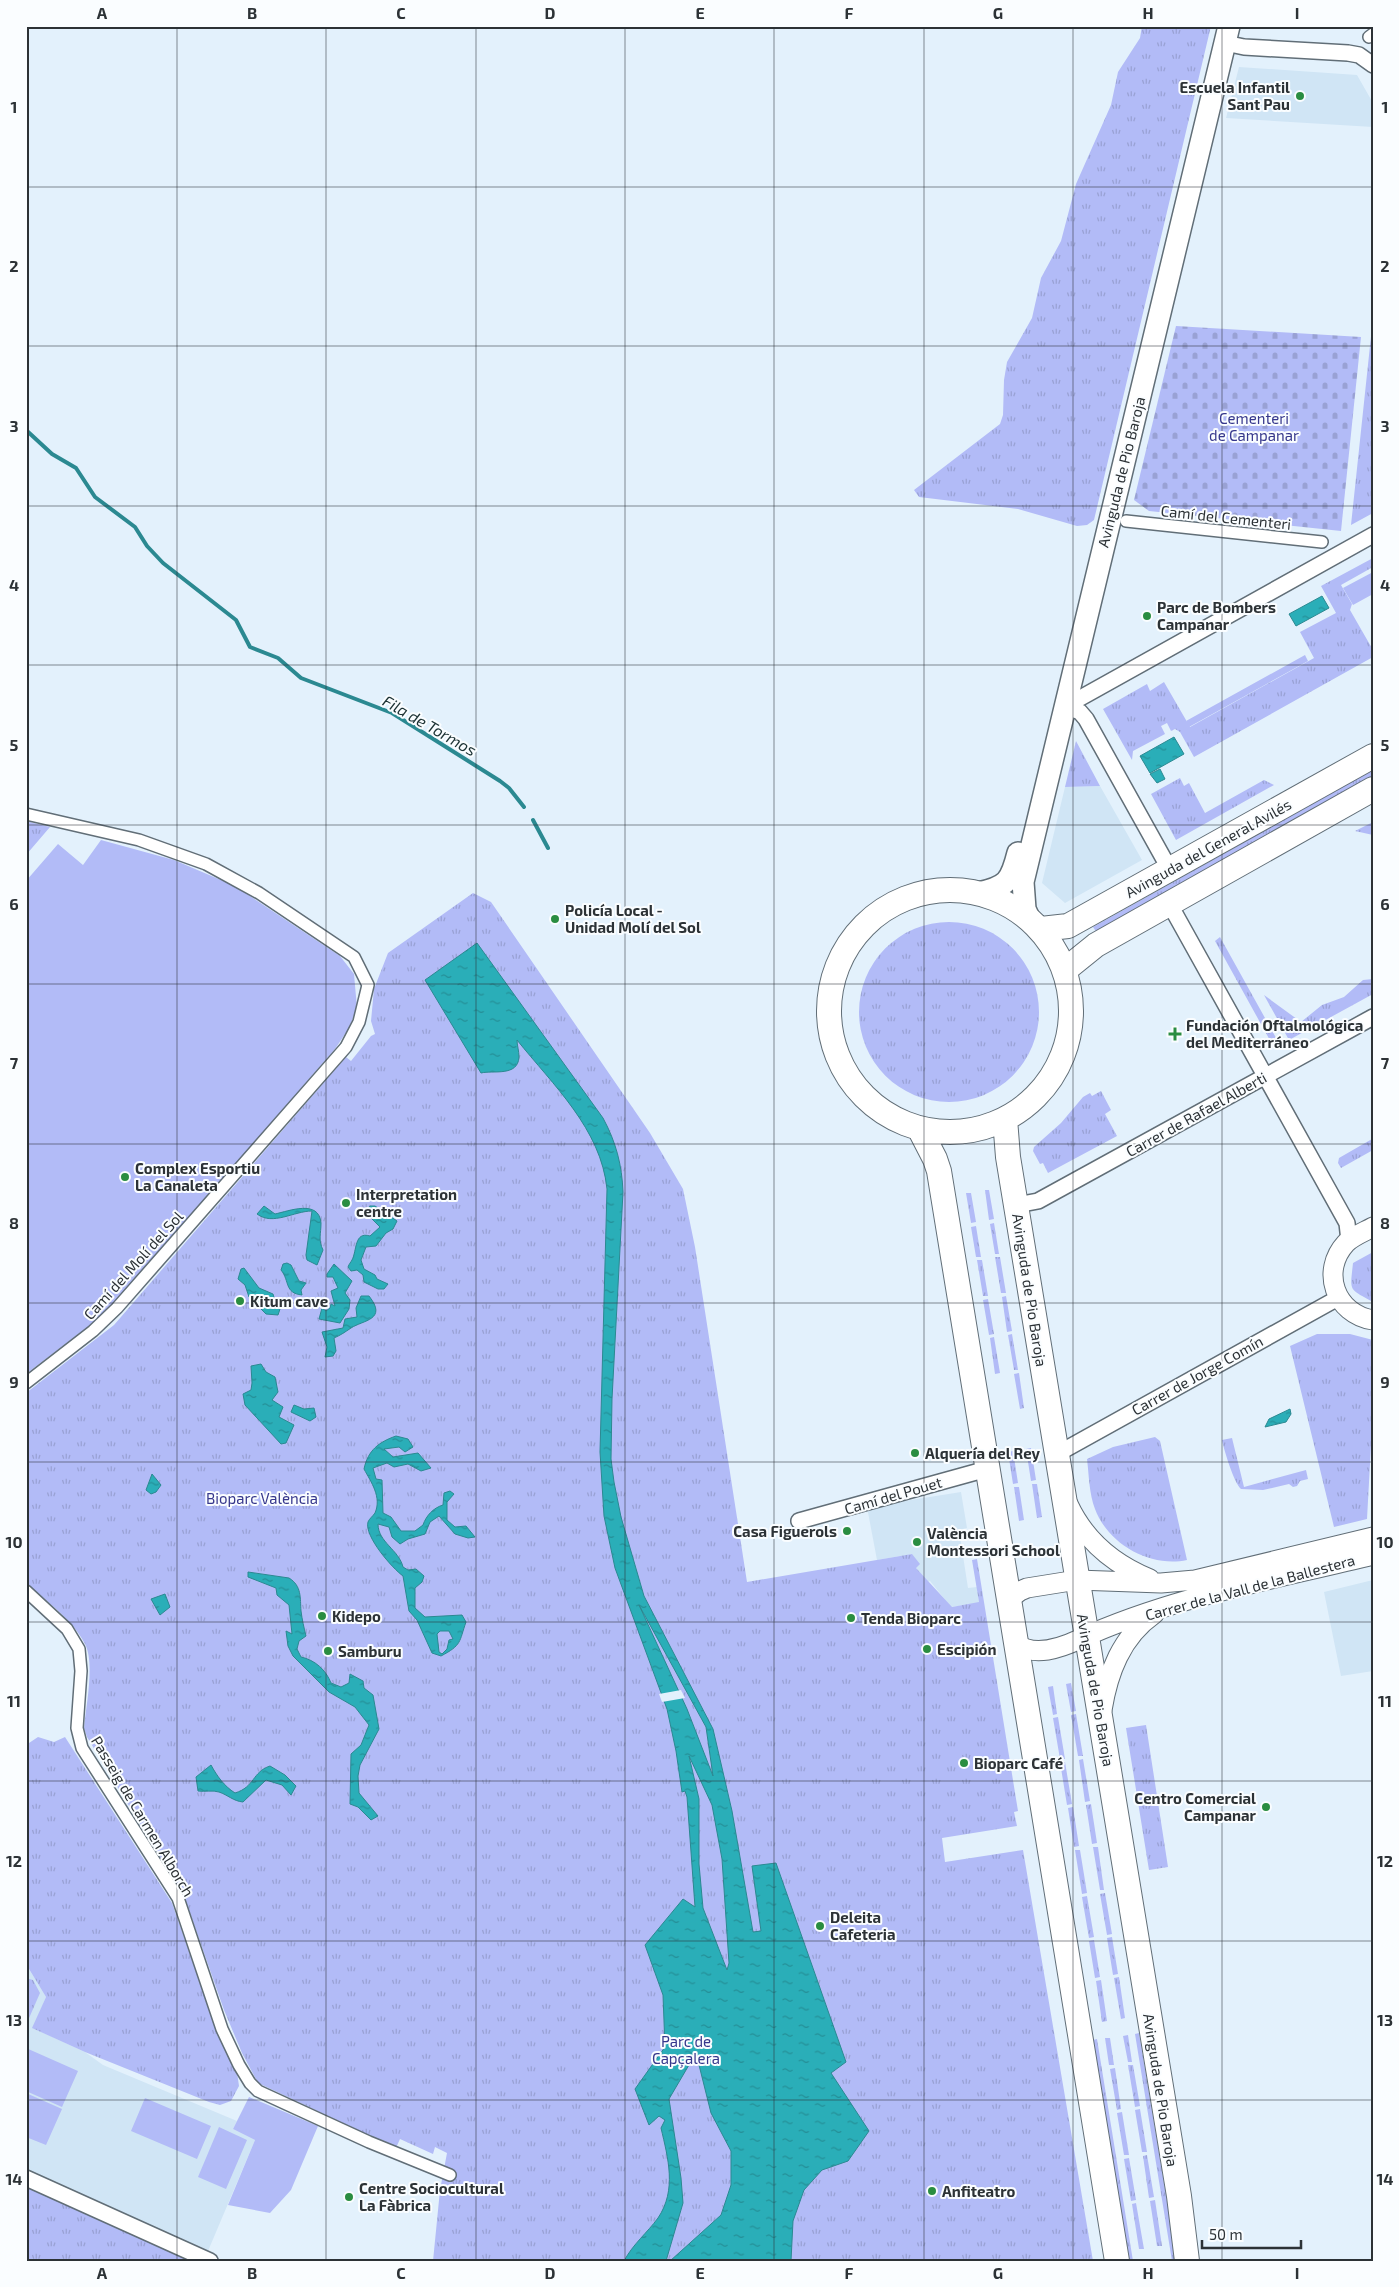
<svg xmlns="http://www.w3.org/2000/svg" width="1399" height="2287" font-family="'Exo 2',sans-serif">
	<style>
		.built { fill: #d0e5f5 }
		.grass { fill: url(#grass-tufts) }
		.cemetery { fill: url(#cemetery-stones) }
		.garden { fill: #b2bbf7 }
		.water { fill: url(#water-ripples); stroke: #2b8991; fill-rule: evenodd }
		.pier { fill: #e3f1fc }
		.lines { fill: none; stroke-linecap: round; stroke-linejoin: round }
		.stream { stroke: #2b8991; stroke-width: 4 }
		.pedestrian-casing { stroke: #616e77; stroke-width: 14 }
		.minor-casing { stroke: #616e77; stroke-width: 18 }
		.tertiary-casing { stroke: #616e77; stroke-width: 21 }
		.secondary-casing { stroke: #616e77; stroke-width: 24 }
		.primary-casing { stroke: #616e77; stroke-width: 26 }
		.pedestrian { stroke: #fff; stroke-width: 11 }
		.minor { stroke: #fff; stroke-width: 15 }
		.tertiary { stroke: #fff; stroke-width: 19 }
		.secondary { stroke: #fff; stroke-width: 21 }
		.primary { stroke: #fff; stroke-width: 24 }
		.grid { fill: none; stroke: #2c3236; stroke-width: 1; stroke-opacity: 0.55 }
		.poi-dot { fill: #2a8d41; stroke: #fafdff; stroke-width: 2 }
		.labels { text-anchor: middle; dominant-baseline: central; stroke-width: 4; stroke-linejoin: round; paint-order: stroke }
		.poi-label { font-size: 15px; font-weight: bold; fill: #2c3236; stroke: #fafdff; text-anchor: start }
		.park-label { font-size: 15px; fill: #36378c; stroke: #fafdff }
		.street-label { font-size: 15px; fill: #2c3236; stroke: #fafdff }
		.water-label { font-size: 16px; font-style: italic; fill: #1c3234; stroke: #fafdff }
		.neatline { fill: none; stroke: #2c3236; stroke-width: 2 }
		.grid-label { font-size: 16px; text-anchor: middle; font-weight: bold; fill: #2c3236 }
	</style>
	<defs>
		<pattern id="grass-tufts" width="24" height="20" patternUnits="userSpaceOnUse" patternTransform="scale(1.25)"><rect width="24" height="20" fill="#b2bbf7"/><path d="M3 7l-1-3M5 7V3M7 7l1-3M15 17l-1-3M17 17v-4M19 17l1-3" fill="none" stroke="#99a1d4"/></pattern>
		<pattern id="cemetery-stones" width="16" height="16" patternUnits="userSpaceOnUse" patternTransform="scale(1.25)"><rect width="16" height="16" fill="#b2bbf7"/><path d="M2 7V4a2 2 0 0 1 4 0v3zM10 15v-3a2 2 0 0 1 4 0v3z" fill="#99a1d4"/></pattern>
		<pattern id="water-ripples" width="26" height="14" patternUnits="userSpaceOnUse" patternTransform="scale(1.25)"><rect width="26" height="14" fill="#2aaeb8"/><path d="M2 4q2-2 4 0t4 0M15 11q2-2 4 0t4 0" fill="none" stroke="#248e96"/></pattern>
	</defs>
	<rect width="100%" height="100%" fill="#e3f1fc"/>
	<path class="built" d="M1239,67L1357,75L1373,103V127L1226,118Z
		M1100,786L1142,860L1065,903L1042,883L1065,787Z
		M961,1492L967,1528L959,1530L968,1588L977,1587L979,1603L951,1607L930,1581L928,1582L916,1568L900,1556L877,1560L867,1507Z
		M1373,1580V1671L1341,1676L1324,1592Z
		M26,1964L46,1997L33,2028L85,2052L103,2065L237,2121L233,2129L255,2140L208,2251L26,2169Z"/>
	<path class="grass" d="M1142,26H1211L1094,520L1087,525L1077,526L1018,509L919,497L914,490L1000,424L1003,415L1004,380L1007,362L1032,318L1041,278L1061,241L1076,184L1111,105L1118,72L1140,38Z
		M1373,320V513L1351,525L1372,327Z
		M1373,558V567L1341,585L1352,604L1350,610L1373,650V657L1194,757L1180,732L1175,729L1171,731L1167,723L1161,726L1165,734L1133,751L1132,760L1103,709L1147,684L1150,691L1164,682L1190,727L1314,658L1300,632L1336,613L1321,586Z
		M1076,741L1100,786L1065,787Z
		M1373,770V778L1097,933L1093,927Z
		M1180,778L1184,786L1189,783L1205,813L1264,780L1274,785L1176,840L1151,794Z
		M26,821L50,827L26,855Z
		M1373,822V835L1355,831Z
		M473,893L491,902L650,1133L683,1189L695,1247L747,1582L912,1554L920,1564L916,1568L952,1607L979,1602L972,1560L977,1559L1018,1811L1014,1812L1017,1826L942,1838L945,1862L1023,1850L1093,2261H433L440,2190L447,2153L435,2147L433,2154L400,2139L396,2148L258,2083L242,2053L224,2010L184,1896L87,1737L84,1728C86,1706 95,1663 85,1644C73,1620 46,1601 26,1583V1393L114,1325L346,1057L351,1061L371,1036L375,1034L371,1021L374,989L388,953Z
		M859 1012a90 90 0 1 1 180 0a90 90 0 1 1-180 0Z
		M1220,937L1280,1045L1272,1044L1215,941Z
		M1373,979V994L1289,1040L1264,995L1301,1022L1322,1005L1344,997L1363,980Z
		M1101,1091L1111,1110L1105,1114L1117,1136L1048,1173L1043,1163L1040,1164L1033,1151L1034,1147L1061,1123L1083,1097L1090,1093L1092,1096Z
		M1372,1139L1373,1150L1341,1168L1338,1163L1339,1158Z
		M985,1190H989L994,1219L989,1220Z
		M966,1193H971L976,1222L971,1223Z
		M994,1223L999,1254H995L990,1224Z
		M976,1226L981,1257H976L971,1227Z
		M1373,1252V1302C1348,1288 1350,1292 1353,1263Z
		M995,1257H1000L1006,1293H1001Z
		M982,1260L988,1296H983L977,1260Z
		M1006,1296L1012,1331L1007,1332L1002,1297Z
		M988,1299L994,1334L989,1335L983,1300Z
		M1012,1334L1018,1370H1014L1008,1335Z
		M1317,1334H1350L1373,1340V1409L1367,1519L1334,1527L1290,1346Z
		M994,1337L1000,1373L995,1374L990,1338Z
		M1019,1373L1024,1408L1020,1409L1014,1374Z
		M1155,1437L1160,1441L1187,1560C1150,1568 1108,1544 1095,1509C1089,1494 1089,1475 1087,1459L1113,1447Z
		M1232,1438L1244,1487L1306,1470L1308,1479L1300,1481L1297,1486L1293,1487L1289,1484L1263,1490L1241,1489C1234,1483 1224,1450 1222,1440Z
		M1031,1448L1036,1480L1031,1481L1026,1449Z
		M1013,1451L1018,1483L1013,1484L1008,1452Z
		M1032,1484H1037L1042,1517L1037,1518Z
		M1014,1487H1019L1024,1520L1019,1521Z
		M1071,1683L1076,1711L1071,1712L1066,1684Z
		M1053,1686L1057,1714L1053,1715L1048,1687Z
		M1076,1714L1083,1756H1078L1071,1715Z
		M1058,1717L1065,1759H1060L1053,1718Z
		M1146,1725L1168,1867L1149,1870L1126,1728Z
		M38,1737L54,1742L65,1737L172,1903L218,2034L237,2072L239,2086L231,2101L220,2105L209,2102L85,2052L32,2028L46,1997L26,1964V1745Z
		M1083,1759L1090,1801L1085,1802L1079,1760Z
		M1060,1762H1065L1072,1804L1067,1805Z
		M1091,1804L1097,1843L1092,1844L1086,1805Z
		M1073,1807L1079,1846L1074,1847L1068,1808Z
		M1093,1847H1098L1104,1890H1100Z
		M1075,1850H1080L1087,1893L1082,1894Z
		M1105,1893L1112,1934L1107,1935L1100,1894Z
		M1087,1896L1094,1937L1089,1938L1082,1897Z
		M1112,1937L1118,1974L1113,1975L1107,1938Z
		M1094,1940L1100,1977L1095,1978L1089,1941Z
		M1119,1977L1125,2018L1121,2019L1114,1978Z
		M26,1978L33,1980L40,1993L26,2025Z
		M1101,1980L1107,2021L1102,2022L1096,1981Z
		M1139,2033L1177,2261H1172L1135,2034Z
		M1128,2035L1132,2062H1128L1123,2036Z
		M1105,2038H1110L1114,2065H1109Z
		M1097,2039L1133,2261H1128L1093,2040Z
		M1128,2065H1133L1140,2106L1135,2107Z
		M1115,2068L1121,2109L1117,2110L1110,2069Z
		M1140,2109L1147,2152H1142L1135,2110Z
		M1122,2112L1129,2155H1124L1117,2113Z
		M1147,2155L1154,2197L1149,2198L1143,2156Z
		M1129,2158L1136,2200L1131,2201L1124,2159Z
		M26,2185L198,2261H26Z
		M1155,2200L1162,2246H1157L1150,2201Z
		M1136,2203L1144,2249H1139L1132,2204Z"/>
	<path class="cemetery" d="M1176,326L1361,337L1341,531L1149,511L1134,500Z"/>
	<path class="garden" d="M1373,572V594L1353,605L1343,588Z
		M1305,655L1308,661L1189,727L1186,721Z
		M101,840L174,860L235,886L340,956L354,974L357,1008L349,1028L335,1049L106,1313L26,1374V881L58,844L83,865Z
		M26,2048L78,2071L62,2107L26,2091Z
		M26,2093L62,2109L46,2145L26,2137Z
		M249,2097L318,2126L291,2190L270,2213L228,2205L255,2140L233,2129Z
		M145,2098L211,2126L197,2159L131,2131Z
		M219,2127L247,2140L226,2189L198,2177Z"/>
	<path class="water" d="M1322,596L1329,608L1296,626L1289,614Z
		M1174,737L1184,754L1150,773L1140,756Z
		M1160,769L1165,779L1157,783L1150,774Z
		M477,943L603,1118C616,1142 622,1165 623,1192L612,1399L611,1459L614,1482L621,1517L644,1596L713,1729L732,1811L753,1932L761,1931L752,1866L776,1863L846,2062L831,2073L869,2131L848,2161L822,2170L804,2190L793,2221L791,2261H670L721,2215L731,2185V2151L711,2113L696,2053L669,2099L681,2178L683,2203L666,2261H624C633,2244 647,2233 658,2218C677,2190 668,2158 661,2128L665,2120L659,2116L649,2125L635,2089L665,2047L663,1995L645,1945L683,1899L695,1907L687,1797L685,1791L682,1792L676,1751L667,1709L615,1568L604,1516L600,1452L607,1189C601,1129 553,1085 517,1040C517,1045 519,1051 519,1057C518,1077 493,1070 481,1073L425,980ZM639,1605L706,1727L713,1776L687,1709ZM689,1756L712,1805L722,1859L729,1963L727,1970L703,1908L699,1864V1799Z
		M264,1206L275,1214C289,1211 319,1199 321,1223C321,1234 318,1240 323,1250L317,1265L307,1260L306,1255L312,1211C294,1211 273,1226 257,1214Z
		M370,1206H375L397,1221L393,1229L386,1233L376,1246L366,1247L361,1260L364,1269L375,1275L377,1279L388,1284L384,1289H378L364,1282L363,1275L357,1270L351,1271L348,1267C349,1264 351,1262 352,1260C357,1251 354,1231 370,1236L380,1227L368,1215L367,1211Z
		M287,1263L291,1265L299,1281L306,1283L301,1290L302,1295C284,1293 290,1281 281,1270L283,1264Z
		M334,1264L352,1281L345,1293L350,1300L349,1309L340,1323L319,1319L322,1308L326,1311L330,1308L331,1304L335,1306L331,1291L338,1288L333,1277H327V1274Z
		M244,1268L259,1288L273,1294L276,1304L280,1309L278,1315L266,1314L249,1297L245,1285L238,1279L241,1269Z
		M361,1296H369C388,1320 363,1320 351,1328C345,1332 341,1335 334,1338L336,1351L333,1356L325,1357L327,1347L322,1332L343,1328L345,1319L357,1317L356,1308Z
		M261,1364L266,1372L275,1377L278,1392L272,1400L283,1407L279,1417L294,1425L286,1443L281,1444L245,1405L243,1394L251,1390L252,1383L251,1366Z
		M294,1405L304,1409L314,1408L316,1417L310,1421L291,1412Z
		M1290,1409L1291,1414L1286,1422L1265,1427L1269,1419Z
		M396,1436L408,1439L413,1447L405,1452L399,1447L384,1449L393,1457L418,1453L431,1468L421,1471L408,1464L394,1467L387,1463L373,1468L376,1479L382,1480L383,1513L391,1517L401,1531H415L423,1525C426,1516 433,1508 443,1505L444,1493L450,1491L454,1494L447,1502V1520L455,1527L466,1526L475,1537L468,1538L455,1534L439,1516L430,1522L425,1534L408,1539L400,1544L392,1537L389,1527L378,1524C378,1542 399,1550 403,1567L408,1570L416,1569L424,1576L422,1582L415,1588V1608L425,1617L462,1615L466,1622C459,1642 462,1645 441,1656L432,1653L417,1620L409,1611L403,1576C392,1568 364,1536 368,1522C369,1519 373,1516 375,1513C382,1497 371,1482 364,1469C368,1450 379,1442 396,1436ZM440,1631H449L453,1639L449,1640L447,1649L442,1654L439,1652L437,1634Z
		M152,1474L161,1485L156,1492L151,1494L146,1490Z
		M248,1572L289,1578C302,1586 300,1598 301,1611C302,1619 304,1628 306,1636L299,1641L297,1649L301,1657C315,1660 326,1670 331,1683L341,1687L349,1683L350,1674L363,1681L364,1688L373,1695L379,1729L360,1765L358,1776L359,1793L378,1816L371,1820L358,1807L350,1804L351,1754L361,1745L369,1725L355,1707L329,1692L293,1656L288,1646L286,1631L292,1634L289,1605L277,1595L276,1588L248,1577Z
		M165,1594L170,1607L160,1615L151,1599Z
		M211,1765C217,1776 224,1786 235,1793C255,1787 252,1772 270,1766L285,1775L296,1786L291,1795L282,1785L266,1780L243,1802C233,1801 228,1795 219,1792C213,1790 205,1792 198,1791L196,1777Z"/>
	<path class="pier" d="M681,1690L685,1698L662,1702L659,1694Z"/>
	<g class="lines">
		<path class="stream" d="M26,430L52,454L76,468L95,497L135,527L147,546L163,563L236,620L250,647L278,658L301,678L392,713L500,781L509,788L524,807
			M533,820L548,848"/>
		<g class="pedestrian-casing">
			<path id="pedestrian" d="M1369,37L1373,34
				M1126,521L1322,542
				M26,814L139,840L206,864L259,893L354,957L368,985L359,1022L346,1047L117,1308L93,1331L26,1383
				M26,1591L67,1629L79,1649L81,1671L77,1728L82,1748L178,1898L222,2029L239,2065L250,2083L258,2091L369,2142L450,2175"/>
		</g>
		<g class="minor-casing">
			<path id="minor" d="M1225,43L1244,47L1348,53L1359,55L1373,65
				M1066,706L1373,535
				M1066,706L1080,712L1086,719L1170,870
				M1169,903L1347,1223L1349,1241
				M1017,1205L1038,1201L1373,1017
				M1057,1454L1338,1298
				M799,1521L987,1469
				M26,2178L210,2261"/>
		</g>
		<g class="tertiary-casing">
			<path id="tertiary" d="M1373,1227C1364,1232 1353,1236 1346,1243C1320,1271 1335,1314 1373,1320
				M1068,1504C1085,1541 1113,1564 1150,1579
				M1008,1600L1020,1591L1027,1588L1077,1580L1161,1583L1195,1580L1373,1537
				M1015,1643C1034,1658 1061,1648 1080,1639C1171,1597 1276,1579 1373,1555
				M1102,1710C1108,1673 1121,1637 1154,1614"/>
		</g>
		<g class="secondary-casing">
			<path id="secondary" d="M978,893C1007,887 1011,881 1018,853
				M1029,918L1025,909L1023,882L1229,26"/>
		</g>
		<g class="primary-casing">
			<path id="primary" d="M829 1011a121 121 0 1 1 242 0a121 121 0 1 1-242 0Z
				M1041,929L1068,926L1373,756
				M1065,970L1096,945L1373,789
				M1005,1119L1008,1157L1179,2196L1187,2261
				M919,1128L935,1159L939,1171L1117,2261"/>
		</g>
		<use href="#pedestrian" class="pedestrian"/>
		<use href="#minor" class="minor"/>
		<use href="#tertiary" class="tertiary"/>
		<use href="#secondary" class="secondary"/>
		<use href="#primary" class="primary"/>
	</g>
	<path class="grid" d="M177,26V2261M326,26V2261M476,26V2261M625,26V2261M774,26V2261M924,26V2261M1073,26V2261M1222,26V2261M26,187H1373M26,346H1373M26,506H1373M26,665H1373M26,825H1373M26,984H1373M26,1144H1373M26,1303H1373M26,1462H1373M26,1622H1373M26,1781H1373M26,1941H1373M26,2100H1373"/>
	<g class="poi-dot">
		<circle cx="1300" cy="96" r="5"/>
		<circle cx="1147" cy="616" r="5"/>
		<circle cx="555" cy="919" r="5"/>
		<path d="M1172.5 1026.5h5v5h5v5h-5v5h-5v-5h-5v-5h5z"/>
		<circle cx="125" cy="1177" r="5"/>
		<circle cx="346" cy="1203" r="5"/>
		<circle cx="240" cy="1301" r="5"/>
		<circle cx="915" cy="1453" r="5"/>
		<circle cx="847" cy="1531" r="5"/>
		<circle cx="917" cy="1542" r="5"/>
		<circle cx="322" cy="1616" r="5"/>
		<circle cx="851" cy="1618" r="5"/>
		<circle cx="927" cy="1649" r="5"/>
		<circle cx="328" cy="1651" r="5"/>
		<circle cx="964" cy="1763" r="5"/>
		<circle cx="1266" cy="1807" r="5"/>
		<circle cx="820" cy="1926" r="5"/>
		<circle cx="932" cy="2191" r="5"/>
		<circle cx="349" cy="2197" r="5"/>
	</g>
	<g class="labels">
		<g class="poi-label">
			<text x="1290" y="87" text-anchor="end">Escuela Infantil<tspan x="1290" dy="17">Sant Pau</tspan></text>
			<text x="1157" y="607">Parc de Bombers<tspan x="1157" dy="17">Campanar</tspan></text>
			<text x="565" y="910">Policía Local -<tspan x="565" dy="17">Unidad Molí del Sol</tspan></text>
			<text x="1186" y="1025">Fundación Oftalmológica<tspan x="1186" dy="17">del Mediterráneo</tspan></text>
			<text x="135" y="1168">Complex Esportiu<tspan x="135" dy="17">La Canaleta</tspan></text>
			<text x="356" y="1194">Interpretation<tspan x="356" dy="17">centre</tspan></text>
			<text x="250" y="1301">Kitum cave</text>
			<text x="925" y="1453">Alquería del Rey</text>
			<text x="837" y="1531" text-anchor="end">Casa Figuerols</text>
			<text x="927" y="1533">València<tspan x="927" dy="17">Montessori School</tspan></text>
			<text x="332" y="1616">Kidepo</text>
			<text x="861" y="1618">Tenda Bioparc</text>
			<text x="937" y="1649">Escipión</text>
			<text x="338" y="1651">Samburu</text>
			<text x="974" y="1763">Bioparc Café</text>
			<text x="1256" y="1798" text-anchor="end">Centro Comercial<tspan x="1256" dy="17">Campanar</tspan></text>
			<text x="830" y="1917">Deleita<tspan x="830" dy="17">Cafeteria</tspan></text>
			<text x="359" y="2188">Centre Sociocultural<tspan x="359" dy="17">La Fàbrica</tspan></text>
			<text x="942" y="2191">Anfiteatro</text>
		</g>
		<g class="park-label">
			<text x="1254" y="418">Cementeri<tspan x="1254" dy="17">de Campanar</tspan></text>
			<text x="262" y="1498">Bioparc València</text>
			<text x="686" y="2041">Parc de<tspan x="686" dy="17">Capçalera</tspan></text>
		</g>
		<g class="street-label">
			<text transform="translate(1121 472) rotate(-76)">Avinguda de Pio Baroja</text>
			<text transform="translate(1226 517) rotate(6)">Camí del Cementeri</text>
			<text transform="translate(1208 848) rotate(-29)">Avinguda del General Avilés</text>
			<text transform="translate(1196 1114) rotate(-29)">Carrer de Rafael Alberti</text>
			<text transform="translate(133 1265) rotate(-48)">Camí del Molí del Sol</text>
			<text transform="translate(1030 1290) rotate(81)">Avinguda de Pio Baroja</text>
			<text transform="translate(1197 1375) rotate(-29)">Carrer de Jorge Comín</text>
			<text transform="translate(893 1495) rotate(-16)">Camí del Pouet</text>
			<text transform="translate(1250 1587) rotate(-15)">Carrer de la Vall de la Ballestera</text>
			<text transform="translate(1096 1690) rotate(80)">Avinguda de Pio Baroja</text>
			<text transform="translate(143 1816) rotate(59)">Passeig de Carmen Alborch</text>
			<text transform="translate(1161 2090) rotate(81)">Avinguda de Pio Baroja</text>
		</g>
		<g class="water-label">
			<text transform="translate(430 725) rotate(30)">Fila de Tormos</text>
		</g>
	</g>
	<rect width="1399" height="2287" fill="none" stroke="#fafdff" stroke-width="55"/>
	<path d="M1202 2240v8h99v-8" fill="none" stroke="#2c3236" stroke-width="2.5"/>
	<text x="1209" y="2240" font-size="15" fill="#2c3236" stroke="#fafdff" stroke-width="4" paint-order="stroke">50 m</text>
	<rect x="28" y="28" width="1344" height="2232" class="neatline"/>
	<g class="grid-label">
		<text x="102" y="19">A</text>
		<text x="252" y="19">B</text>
		<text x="401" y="19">C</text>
		<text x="550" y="19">D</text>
		<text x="700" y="19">E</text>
		<text x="849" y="19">F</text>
		<text x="998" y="19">G</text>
		<text x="1148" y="19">H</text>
		<text x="1297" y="19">I</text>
		<text x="14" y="113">1</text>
		<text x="1385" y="113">1</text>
		<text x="14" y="272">2</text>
		<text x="1385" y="272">2</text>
		<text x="14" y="432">3</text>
		<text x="1385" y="432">3</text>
		<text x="14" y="591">4</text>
		<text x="1385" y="591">4</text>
		<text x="14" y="751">5</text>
		<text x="1385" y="751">5</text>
		<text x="14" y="910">6</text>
		<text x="1385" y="910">6</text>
		<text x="14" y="1069">7</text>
		<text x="1385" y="1069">7</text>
		<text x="14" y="1229">8</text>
		<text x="1385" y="1229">8</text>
		<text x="14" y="1388">9</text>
		<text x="1385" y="1388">9</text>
		<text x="14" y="1548">10</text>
		<text x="1385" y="1548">10</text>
		<text x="14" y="1707">11</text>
		<text x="1385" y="1707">11</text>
		<text x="14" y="1867">12</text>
		<text x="1385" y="1867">12</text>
		<text x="14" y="2026">13</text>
		<text x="1385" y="2026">13</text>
		<text x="14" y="2185">14</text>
		<text x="1385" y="2185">14</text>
		<text x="102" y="2279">A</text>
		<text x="252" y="2279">B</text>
		<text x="401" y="2279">C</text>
		<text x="550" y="2279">D</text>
		<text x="700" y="2279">E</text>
		<text x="849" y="2279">F</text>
		<text x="998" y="2279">G</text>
		<text x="1148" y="2279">H</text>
		<text x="1297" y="2279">I</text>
	</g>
</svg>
